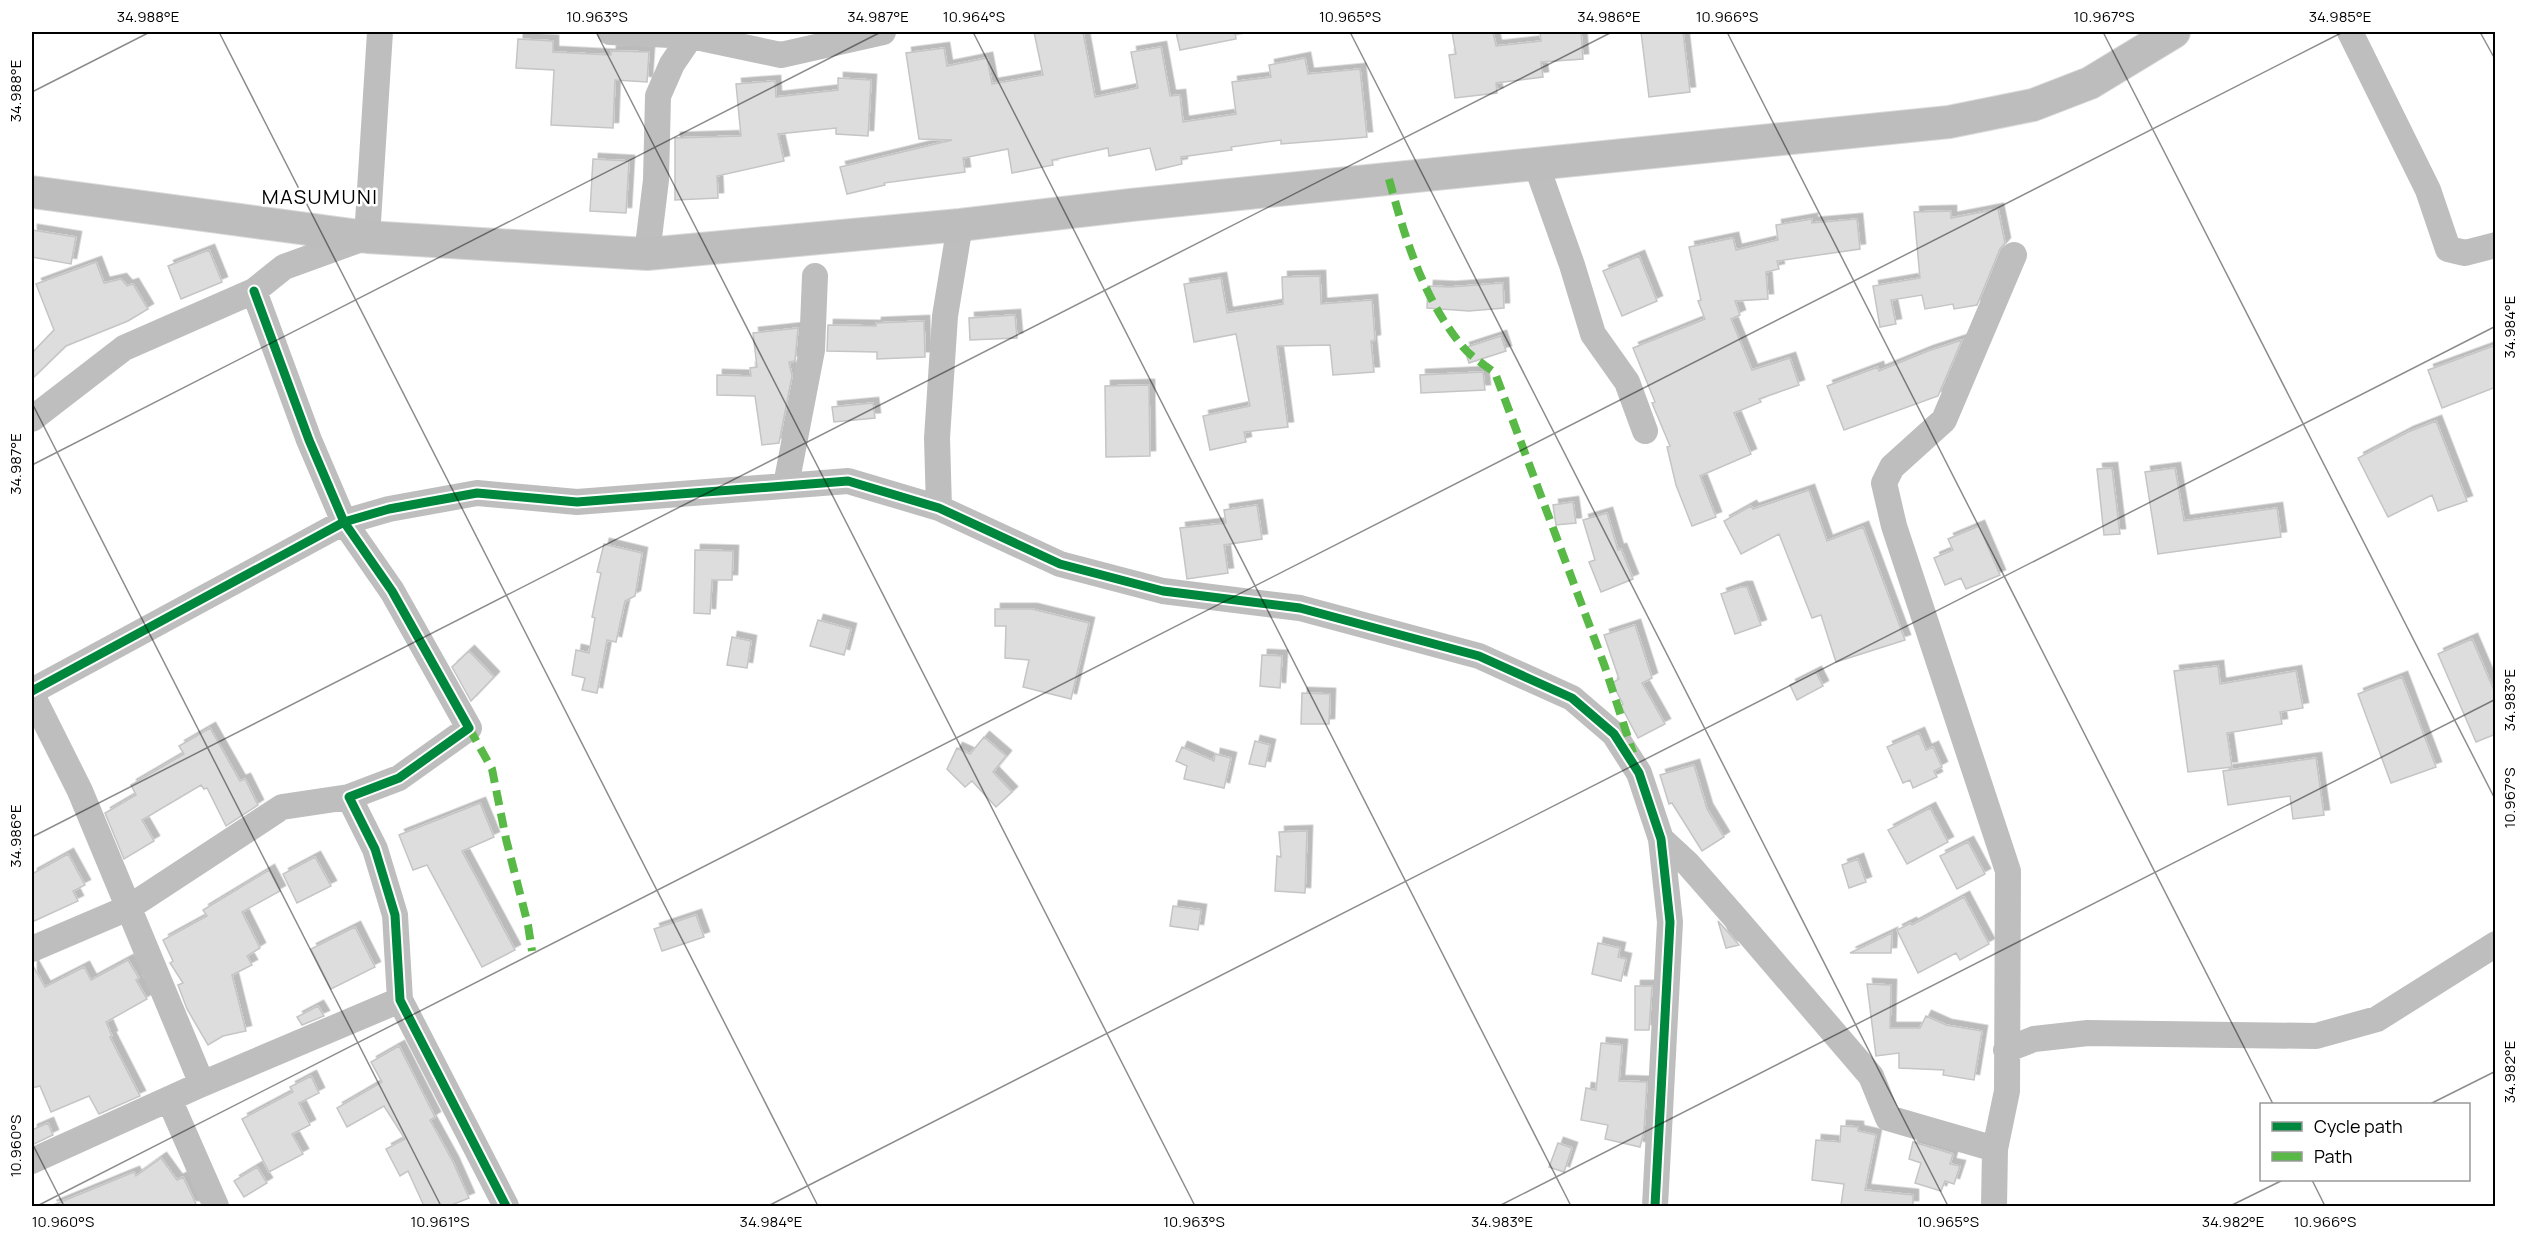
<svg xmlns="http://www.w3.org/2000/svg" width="2527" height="1238" font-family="Manrope,sans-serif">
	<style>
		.building { fill: #ddd; stroke: #c5c5c5; stroke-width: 1.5; filter: url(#shadow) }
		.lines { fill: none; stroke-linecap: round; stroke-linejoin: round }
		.major-casing { stroke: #dbdbdb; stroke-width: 34 }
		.minor { stroke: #bebebe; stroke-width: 26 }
		.major { stroke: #bdbdbd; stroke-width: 32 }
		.quiet { stroke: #58b947; stroke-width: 8; stroke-dasharray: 15 8; stroke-linecap: butt }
		.cycleway-casing { stroke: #fff; stroke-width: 13 }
		.cycleway { stroke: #00873e; stroke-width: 9 }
		.ticks { fill: none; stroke: #000; stroke-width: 1.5; stroke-opacity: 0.45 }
		.labels { text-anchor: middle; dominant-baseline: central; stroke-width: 5; stroke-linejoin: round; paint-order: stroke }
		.quarter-label { font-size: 20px; letter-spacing: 1.5px; fill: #000; stroke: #fff }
		.neatline { fill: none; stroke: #000; stroke-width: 2 }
		.ticks-label { font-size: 15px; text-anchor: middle; fill: #000 }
	</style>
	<defs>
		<filter id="shadow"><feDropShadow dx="5.5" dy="-5.5" stdDeviation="0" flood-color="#0004"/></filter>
	</defs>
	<rect width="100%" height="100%" fill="#fff"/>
	<path class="building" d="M1034,32H1083L1095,97L1138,88L1131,52L1161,47L1170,96L1180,95L1183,122L1236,114L1232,82L1271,77L1269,65L1305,58L1308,74L1360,69L1367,137L1281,144V140L1231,147L1232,150L1181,157L1182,164L1156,170L1150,148L1109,156L1108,148L1052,160L1053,165L1012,173L1008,149L963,158L965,172L884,183L885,185L847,194L840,167L952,140L919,139L906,53L944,48L947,66L987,58L992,84L1043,75Z
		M1176,32H1235L1236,39L1180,50Z
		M1452,32H1493L1496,46L1541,41L1540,32H1581L1583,59L1541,62L1543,77L1496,83L1497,93L1455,98L1449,55L1456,54Z
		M1641,32H1683L1690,92L1649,97Z
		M518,39L553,41V52L611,55V51L649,52L647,82L615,80L613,128L551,125L554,70L516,68Z
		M838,78L871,80L868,136L836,134V128L778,134L784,161L717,176L718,198L675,200V138L741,136L736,84L775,81L776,97L838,90Z
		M593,159L629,161L626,213L590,211Z
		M1998,209L2005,243L2000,249L1977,305L1954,309L1953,304L1925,309L1922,295L1891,300L1896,324L1880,327L1873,286L1920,278L1914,212L1951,211V218Z
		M1812,219V223L1857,219L1860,249L1777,261L1779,269L1766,272L1768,299L1735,301L1740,315L1731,319L1752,370L1790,358L1799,385L1759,399L1761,402L1734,413L1751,454L1700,476L1716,517L1692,526L1676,485L1667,447L1670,446L1652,403L1655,402L1633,348L1705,319L1698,301L1701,300L1689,247L1733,238L1736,250L1778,240L1776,225Z
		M32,230L76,237L71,264L32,257Z
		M209,250L222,282L181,299L168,266Z
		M1639,256L1657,301L1622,316L1603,271Z
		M96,262L104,283L121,279L127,286L133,284L148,309L128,321L66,346L32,379V353L54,330L36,284Z
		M1320,276L1321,304L1372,300L1375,340L1371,341L1374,372L1333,375L1330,345L1277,346L1288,427L1244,432L1246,442L1210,450L1203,416L1250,406L1236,334L1194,342L1184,284L1221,278L1227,313L1283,304L1282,277Z
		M1503,283L1504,308L1469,311L1427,308L1428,286L1450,287Z
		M1015,315L1017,338L970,340L969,318Z
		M924,321L925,357L877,359V352L827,351L828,325L876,326V323Z
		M798,328L795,361L789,362L792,376L779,443L762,445L755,396L717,395V375L751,376L750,368L757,367L753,333Z
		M1501,336L1506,351L1469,363L1464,348Z
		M1962,340L1938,396L1844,430L1827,386L1878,367L1879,371L1928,351Z
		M2496,345V387L2442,408L2428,370Z
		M1483,372L1485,390L1421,393L1420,375Z
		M1149,385L1150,456L1106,457L1105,386Z
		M873,403L875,418L834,422L832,407Z
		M2436,421L2467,501L2438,511L2432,495L2388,517L2358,458L2408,432Z
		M2112,468L2120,534L2104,535L2097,469Z
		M2175,468L2184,521L2277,508L2281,537L2158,554L2145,472Z
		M1809,490L1827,541L1863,527L1905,640L1836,662L1821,615L1812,618L1779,534L1741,554L1724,521L1751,506L1753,509Z
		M1573,502L1576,523L1556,525L1553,505Z
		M1257,505L1262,539L1224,545L1228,573L1187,579L1180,528L1226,523L1224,510Z
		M1607,513L1618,550L1621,549L1633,579L1601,592L1589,562L1595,560L1583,520Z
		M1979,526L2000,575L1966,589L1961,578L1945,585L1934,558L1953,550L1948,539Z
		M604,544L642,553L635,596L625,601L616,642L607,640L597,693L582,690L585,678L572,675L576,650L589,653L595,618L592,617L601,573L597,572Z
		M695,550L733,551L732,580H712L710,614L694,613Z
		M1741,587H1747L1761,625L1735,634L1721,594Z
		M995,609H1032L1089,623L1071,699L1023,687L1029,660L1005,658L1006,626H995Z
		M818,620L851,629L844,655L810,646Z
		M1635,625L1652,678L1642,683L1665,724L1638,738L1621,706L1623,704L1612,683L1619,679L1604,635Z
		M732,637L751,641L747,668L727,665Z
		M2472,639L2496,695V734L2476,742L2438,654Z
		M469,651L494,677L471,701L452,667Z
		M1262,655L1282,656L1280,688L1260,686Z
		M2218,666L2220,684L2296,671L2303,708L2280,712L2282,724L2227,733L2232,767L2188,772L2174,671Z
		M1816,672L1823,686L1797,700L1790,685Z
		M2402,677L2436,767L2391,783L2358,694Z
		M1302,693L1330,694L1329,724H1301Z
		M210,728L240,781L245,779L258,805L226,826L207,788L204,789L201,785L142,820L154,841L124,859L105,813L136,795L131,785L184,754L179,746Z
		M1919,733L1926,750L1933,747L1942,767L1934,771L1937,777L1913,788L1910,780L1903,783L1887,747Z
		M984,737L1006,756L993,772L1012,792L996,807L972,781L965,787L947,769L957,748L970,754Z
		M1255,741L1270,745L1265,767L1249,764Z
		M1182,747L1214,761L1215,754L1231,758L1224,788L1184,779L1187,766L1176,761Z
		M2316,758L2324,815L2293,819L2290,796L2228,805L2223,771Z
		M1694,765L1707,809L1724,837L1702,851L1672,803L1669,804L1660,775Z
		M480,803L494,837L462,851L515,950L482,967L427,865L413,870L399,835Z
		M1930,808L1948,842L1907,864L1888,830Z
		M1307,831L1305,893L1275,891L1277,856L1281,857L1279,832Z
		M1968,842L1985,874L1957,889L1940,856Z
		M68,854L85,885L73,891L78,901L32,922V874Z
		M315,857L331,886L297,903L283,874Z
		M1858,859L1866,882L1849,888L1842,865Z
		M269,870L280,891L242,912L260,948L247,956L252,965L232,975L246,1031L223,1036L208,1045L187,1009L178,985L183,983L170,963L173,961L163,940L207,916L203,910Z
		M1964,897L1989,944L1960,960L1956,953L1918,973L1897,930L1911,923L1912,925Z
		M1173,906L1201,910L1198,930L1170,926Z
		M696,915L704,937L662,951L654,929Z
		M1718,921L1727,931L1739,945L1726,948Z
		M355,927L375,967L331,989L311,949Z
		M1892,933L1891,953H1850Z
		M1598,943L1620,948L1618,957L1626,959L1621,981L1592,974Z
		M128,960L139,978L136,980L147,999L106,1022L112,1036L110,1037L140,1096L99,1114L89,1096L51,1112L40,1086L32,1088V964L45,987L84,967L91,980Z
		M1867,984L1891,985L1890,1028H1920L1926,1016L1946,1025L1982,1031L1974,1080L1943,1075L1944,1070L1899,1068V1053L1876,1056Z
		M1635,986H1652L1649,1030H1635Z
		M318,1006L324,1016L302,1025L297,1017Z
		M1601,1043L1622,1045L1619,1081L1647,1082L1644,1131L1640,1147L1605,1139L1608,1125L1581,1120L1586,1088L1596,1090Z
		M399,1046L435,1117L430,1120L453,1162L469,1198L449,1206H424L408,1171L400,1176L386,1149L405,1139L384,1106L347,1127L337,1108L382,1082L371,1062Z
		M311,1076L319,1093L299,1103L310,1125L292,1134L303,1154L269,1172L242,1119L293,1092L290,1087Z
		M48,1123L53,1135L32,1145V1130Z
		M1841,1126L1858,1127V1131L1876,1135L1865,1190L1913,1195V1206L1841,1205L1844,1184L1812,1180L1816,1140L1840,1142Z
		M1913,1142L1953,1154L1950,1164L1960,1166L1954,1184L1945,1181L1941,1191L1915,1183L1921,1163L1909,1159Z
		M1558,1143L1572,1148L1564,1172L1549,1167Z
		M161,1158L177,1180L183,1177L197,1206H51L134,1172L136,1176Z
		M257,1167L267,1183L244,1197L234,1181Z"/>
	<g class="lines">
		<g class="major-casing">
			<path id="major" d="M32,192L367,237L647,254L960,225L1131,205L1949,122L2033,105L2090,83L2174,32"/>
		</g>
		<path class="minor" d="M610,32L691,36L781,55L883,32
			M2350,32L2428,190L2448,249L2465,253L2496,245
			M1536,164L1572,265L1593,334L1627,382L1645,431
			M647,254L656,180L658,96L672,64L691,36
			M254,291L309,440L344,522L392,591L469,728L399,778L349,797L375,849L395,915L400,1000L506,1206
			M32,419L124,348L254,291L284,267L367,237L380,32
			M786,485L812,350L815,276
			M939,508L937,438L945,316L960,225
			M32,691L344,522L389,509L477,493L577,502L848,481L939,508L1060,564L1163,591L1300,608L1479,656L1572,698L1614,734L1639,773L1661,839L1670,922L1655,1206
			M32,695L80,791L202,1084
			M1661,839L1688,864L1738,921L1871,1076L1888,1118L1995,1149L1994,1206
			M32,949L128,908L282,807L349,797
			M2006,1050L2034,1039L2088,1033L2316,1036L2377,1019L2496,944
			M169,1099L216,1206
			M1995,1149L2007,1091L2008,871L1894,526L1884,483L1892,467L1944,420L2014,255
			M32,1161L202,1084L400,1000"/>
		<use href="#major" class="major"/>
		<path class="quiet" d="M1389,179C1405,238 1423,299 1463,347C1471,357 1485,365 1495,373L1605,667L1633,753
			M469,728L492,769L506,839L528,925L532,951"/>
		<g class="cycleway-casing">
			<path id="cycleway" d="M254,291L309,440L344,522L392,591L469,728L399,778L349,797L375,849L395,915L400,1000L506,1206
				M32,691L344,522L389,509L477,493L577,502L848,481L939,508L1060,564L1163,591L1300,608L1479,656L1572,698L1614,734L1639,773L1661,839L1670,922L1655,1206"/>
		</g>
		<use href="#cycleway" class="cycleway"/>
	</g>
	<path class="ticks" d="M219,32L818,1206M596,32L1195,1206M973,32L1571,1206M1350,32L1948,1206M1727,32L2273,1104M2103,32L2496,801M2480,32L2496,61M32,92L150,32M32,403L441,1206M32,465L881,32M32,837L1612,32M2430,1104L2496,1071M32,1143L64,1206M2312,1180L2325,1206M37,1206L2343,32M768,1206L2496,326M1499,1206L2496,699M2230,1206L2283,1180"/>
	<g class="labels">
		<g class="quarter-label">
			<text x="320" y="196">MASUMUNI</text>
		</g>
	</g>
	<rect width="2527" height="1238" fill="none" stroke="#ffffff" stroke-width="66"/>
	<rect x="2260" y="1103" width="210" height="78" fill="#ffffff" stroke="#999999" stroke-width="1.5"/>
	<rect x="2272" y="1122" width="30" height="9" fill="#00873e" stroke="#999999" stroke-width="1.5"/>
	<text x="2314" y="1133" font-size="18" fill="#000000">Cycle path</text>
	<rect x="2272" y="1152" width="30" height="9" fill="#58b947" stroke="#999999" stroke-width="1.5"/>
	<text x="2314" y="1163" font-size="18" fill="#000000">Path</text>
	<rect x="33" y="33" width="2461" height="1172" class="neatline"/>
	<g class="ticks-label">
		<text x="148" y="22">34.988°E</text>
		<text x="597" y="22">10.963°S</text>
		<text x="878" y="22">34.987°E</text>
		<text x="974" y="22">10.964°S</text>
		<text x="1350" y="22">10.965°S</text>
		<text x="1609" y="22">34.986°E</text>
		<text x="1727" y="22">10.966°S</text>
		<text x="2104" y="22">10.967°S</text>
		<text x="2340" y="22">34.985°E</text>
		<text transform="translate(16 91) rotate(-90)" y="5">34.988°E</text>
		<text transform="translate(2510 327) rotate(-90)" y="5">34.984°E</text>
		<text transform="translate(16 464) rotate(-90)" y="5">34.987°E</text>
		<text transform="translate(2510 700) rotate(-90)" y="5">34.983°E</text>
		<text transform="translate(2510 798) rotate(-90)" y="5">10.967°S</text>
		<text transform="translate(16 836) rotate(-90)" y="5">34.986°E</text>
		<text transform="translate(2510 1072) rotate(-90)" y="5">34.982°E</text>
		<text transform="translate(16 1146) rotate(-90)" y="5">10.960°S</text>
		<text x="63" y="1227">10.960°S</text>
		<text x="440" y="1227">10.961°S</text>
		<text x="771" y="1227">34.984°E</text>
		<text x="1194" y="1227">10.963°S</text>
		<text x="1502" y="1227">34.983°E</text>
		<text x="1948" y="1227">10.965°S</text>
		<text x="2233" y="1227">34.982°E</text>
		<text x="2325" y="1227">10.966°S</text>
	</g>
</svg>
